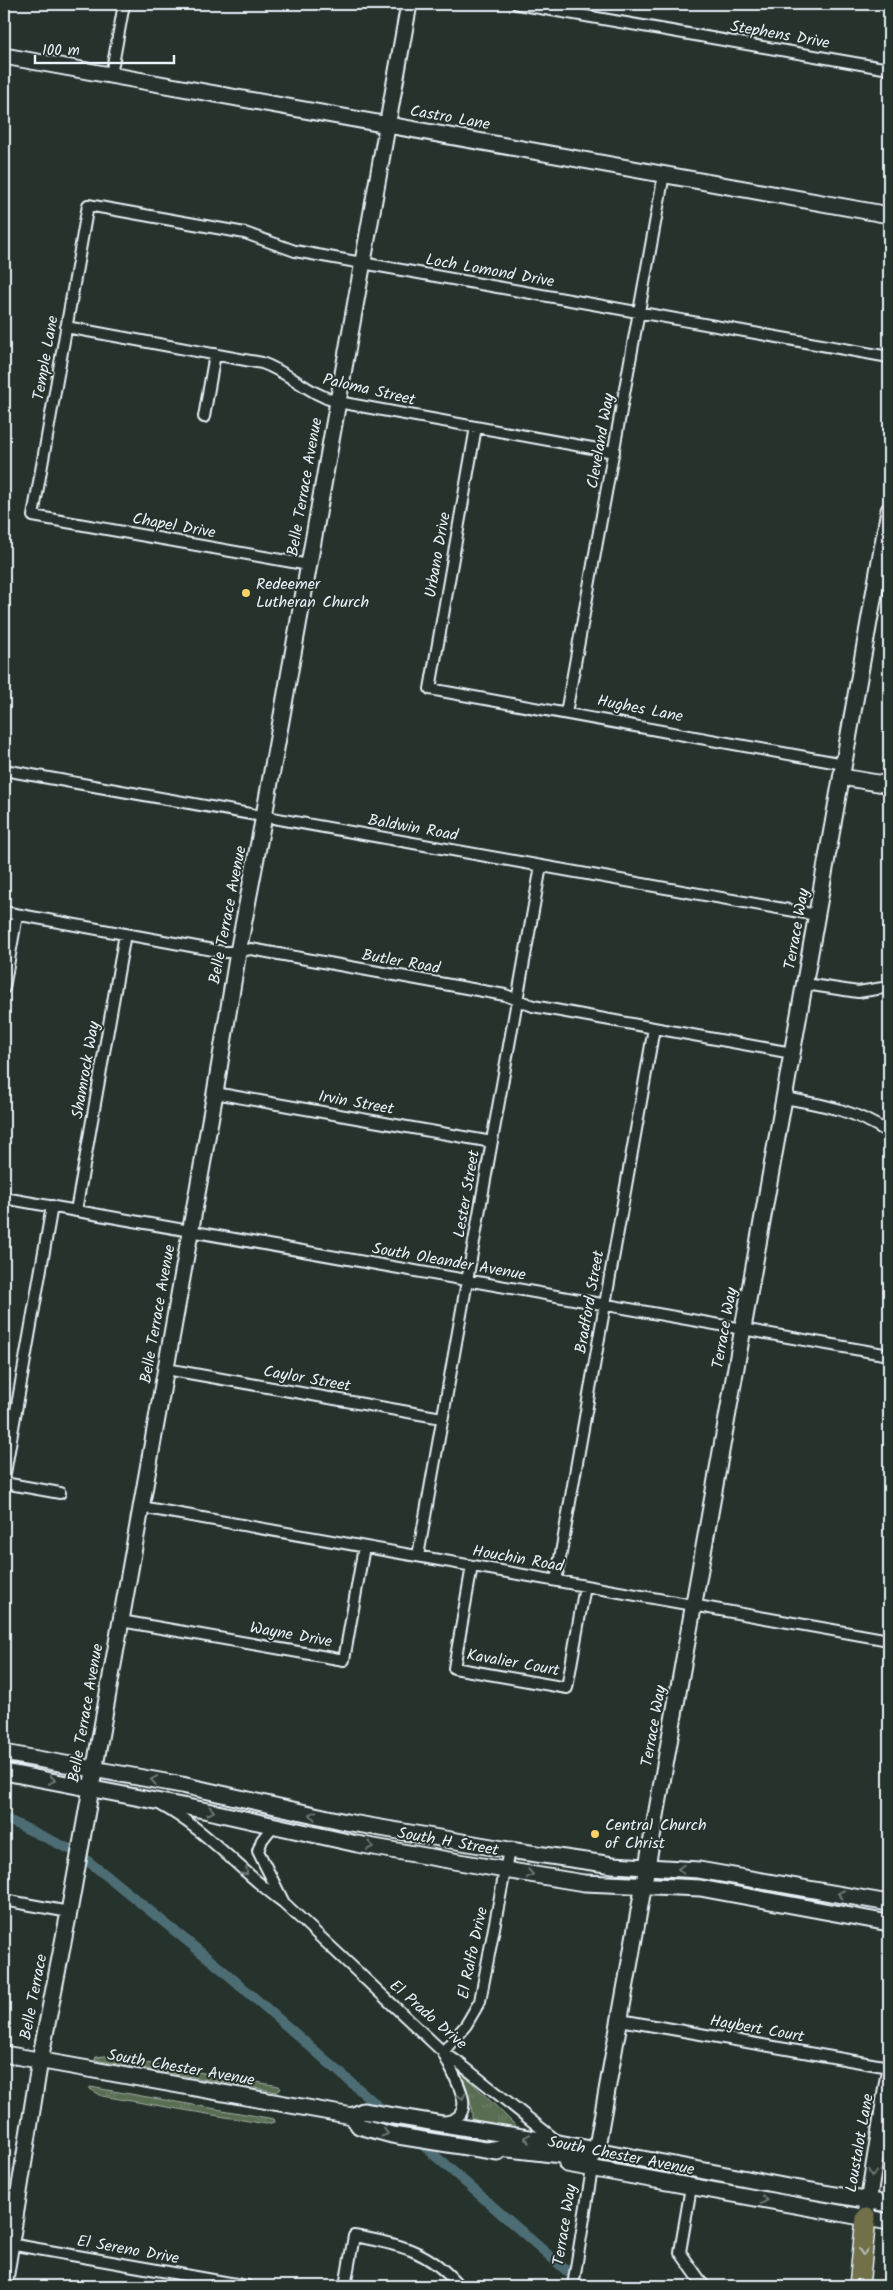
<svg xmlns="http://www.w3.org/2000/svg" width="893" height="2290" font-family="Kalam,sans-serif">
	<style>
		.grass { fill: url(#grass-tufts); stroke: #a0afa4 }
		.lines { fill: none; stroke-linecap: round; stroke-linejoin: round }
		.canal { stroke: #4e6d75; stroke-width: 10 }
		.street-casing { stroke: #e8f1f8; stroke-width: 14 }
		.secondary-casing { stroke: #e8f1f8; stroke-width: 19 }
		.highway-casing { stroke: #e8f1f8; stroke-width: 22 }
		.street { stroke: #26332d; stroke-width: 10 }
		.secondary { stroke: #26332d; stroke-width: 15 }
		.highway { stroke: #71704a; stroke-width: 19 }
		.oneway { stroke: #6a7674 }
		.oneway2 { stroke: #b8bdb2 }
		.poi-dot { fill: #ffd166; stroke: #26332d; stroke-width: 2 }
		.labels { text-anchor: middle; dominant-baseline: central; stroke-width: 4; stroke-linejoin: round; paint-order: stroke }
		.street-label { font-size: 16px; fill: #e8f1f8; stroke: #26332d }
		.poi-label { font-size: 16px; fill: #e8f1f8; stroke: #26332d; text-anchor: start }
	</style>
	<defs>
		<pattern id="grass-tufts" width="24" height="20" patternUnits="userSpaceOnUse" patternTransform="scale(1.25)"><rect width="24" height="20" fill="#586d51"/><path d="M3 7l-1-3M5 7V3M7 7l1-3M15 17l-1-3M17 17v-4M19 17l1-3" fill="none" stroke="#70826b"/></pattern>
	</defs>
	<rect width="100%" height="100%" fill="#26332d"/>
	<filter id="ink" filterUnits="userSpaceOnUse"><feTurbulence type="fractalNoise" baseFrequency=".02" numOctaves="2"/><feDisplacementMap in="SourceGraphic" scale="10" xChannelSelector="R" yChannelSelector="G"/><feConvolveMatrix kernelMatrix="1 2 1 2 8 2 1 2 1" color-interpolation-filters="sRGB"/></filter>
	<g filter="url(#ink)">
		<path class="grass" d="M105,2056L279,2086L281,2089L277,2092L95,2060L96,2057Z
			M456,2067L516,2126V2129L472,2121C473,2100 466,2086 454,2069Z
			M90,2087L274,2119L275,2122L266,2124L102,2096L90,2089Z"/>
		<g class="lines">
			<path class="canal" d="M4,1818L76,1852L111,1879L225,1972L584,2286"/>
			<g class="street-casing">
				<path id="street" d="M517,4L889,69
					M111,75L124,4
					M66,327L262,363C290,373 309,394 338,402L614,452
					M204,417L215,354
					M476,427L430,689L844,764
					M309,565L33,516L88,205L245,233L295,251L889,357
					M566,713L664,174
					M4,770L817,915
					M4,912L224,952H238L251,949L505,995L533,1006L792,1053
					M805,984L858,992L889,987
					M4,988L17,915
					M215,1093L492,1142
					M784,1098C824,1105 855,1110 889,1133
					M4,1198L889,1355
					M76,1211L125,934
					M166,1369L442,1418
					M4,1479L52,1206
					M4,1483L60,1493
					M141,1507L889,1640
					M418,1556L541,866
					M472,1566L454,1668L567,1688L585,1586
					M556,1581L654,1028
					M121,1621L344,1660L364,1547
					M161,1805C207,1830 241,1872 283,1902L443,2052L459,2063L557,2141
					M273,1826L262,1840L258,1851L283,1901
					M4,1900L69,1912
					M620,2020L889,2067
					M442,2122C485,2118 451,2073 443,2052L466,2025L480,2001L509,1850
					M691,2187L680,2252L704,2286
					M4,2243L247,2286
					M345,2286L354,2236C398,2244 429,2250 459,2286
					M573,2286L592,2169"/>
			</g>
			<g class="secondary-casing">
				<path id="secondary" d="M4,56L889,215
					M842,777L889,785
					M4,1753L182,1785L346,1822L509,1850L613,1865L699,1870L889,1903
					M4,1772L208,1811L357,1844L505,1870L584,1883L700,1888L889,1923
					M4,2054L352,2116L363,2111L559,2143L783,2186L889,2204
					M352,2116L359,2126L392,2135L498,2152
					M488,2150L500,2148L586,2158L592,2157L596,2152L889,510
					M567,2164L889,2222
					M867,2209L889,2073
					M4,2286L40,2060L69,1912L215,1093L238,952L264,816L409,4"/>
			</g>
			<g class="highway-casing">
				<path id="highway" d="M859,2286L866,2218"/>
			</g>
			<use href="#street" class="street"/>
			<use href="#secondary" class="secondary"/>
			<use href="#highway" class="highway"/>
		</g>
		<defs><path id="oneway-chevron" d="M-2-3.5L2.5 0L-2 3.5" fill="none" stroke-width="1.6" stroke-linecap="round" stroke-linejoin="round" transform="scale(1.25)"/></defs>
		<g class="oneway">
			<use href="#oneway-chevron" transform="translate(52 1780) rotate(10)"/>
			<use href="#oneway-chevron" transform="translate(154 1780) rotate(-170)"/>
			<use href="#oneway-chevron" transform="translate(211 1811) rotate(12)"/>
			<use href="#oneway-chevron" transform="translate(313 1815) rotate(-169)"/>
			<use href="#oneway-chevron" transform="translate(370 1846) rotate(10)"/>
			<use href="#oneway-chevron" transform="translate(681 1869) rotate(-177)"/>
			<use href="#oneway-chevron" transform="translate(245 1872) rotate(44)"/>
			<use href="#oneway-chevron" transform="translate(530 1874) rotate(9)"/>
			<use href="#oneway-chevron" transform="translate(841 1894) rotate(-169)"/>
			<use href="#oneway-chevron" transform="translate(462 2096) rotate(78)"/>
			<use href="#oneway-chevron" transform="translate(385 2133) rotate(15)"/>
			<use href="#oneway-chevron" transform="translate(527 2138) rotate(-171)"/>
			<use href="#oneway-chevron" transform="translate(872 2173) rotate(100)"/>
			<use href="#oneway-chevron" transform="translate(764 2200) rotate(10)"/>
		</g>
		<use class="oneway2" href="#oneway-chevron" transform="translate(863 2252) rotate(95)"/>
	</g>
	<g class="poi-dot">
		<circle cx="246" cy="593" r="5"/>
		<circle cx="595" cy="1834" r="5"/>
	</g>
	<g class="labels">
		<g class="street-label">
			<text transform="translate(780 35) rotate(10)">Stephens Drive</text>
			<text transform="translate(450 118) rotate(10)">Castro Lane</text>
			<text transform="translate(490 271) rotate(10)">Loch Lomond Drive</text>
			<text transform="translate(46 358) rotate(-80)">Temple Lane</text>
			<text transform="translate(369 390) rotate(13)">Paloma Street</text>
			<text transform="translate(601 441) rotate(-80)">Cleveland Way</text>
			<text transform="translate(305 487) rotate(-80)">Belle Terrace Avenue</text>
			<text transform="translate(174 526) rotate(10)">Chapel Drive</text>
			<text transform="translate(438 555) rotate(-80)">Urbano Drive</text>
			<text transform="translate(640 709) rotate(11)">Hughes Lane</text>
			<text transform="translate(413 828) rotate(10)">Baldwin Road</text>
			<text transform="translate(228 915) rotate(-79)">Belle Terrace Avenue</text>
			<text transform="translate(797 929) rotate(-80)">Terrace Way</text>
			<text transform="translate(401 962) rotate(10)">Butler Road</text>
			<text transform="translate(86 1070) rotate(-80)">Shamrock Way</text>
			<text transform="translate(356 1103) rotate(10)">Irvin Street</text>
			<text transform="translate(467 1194) rotate(-80)">Lester Street</text>
			<text transform="translate(449 1262) rotate(10)">South Oleander Avenue</text>
			<text transform="translate(590 1302) rotate(-80)">Bradford Street</text>
			<text transform="translate(158 1314) rotate(-80)">Belle Terrace Avenue</text>
			<text transform="translate(725 1328) rotate(-80)">Terrace Way</text>
			<text transform="translate(307 1379) rotate(10)">Caylor Street</text>
			<text transform="translate(518 1559) rotate(10)">Houchin Road</text>
			<text transform="translate(291 1635) rotate(10)">Wayne Drive</text>
			<text transform="translate(513 1663) rotate(10)">Kavalier Court</text>
			<text transform="translate(86 1713) rotate(-80)">Belle Terrace Avenue</text>
			<text transform="translate(654 1726) rotate(-80)">Terrace Way</text>
			<text transform="translate(448 1842) rotate(10)">South H Street</text>
			<text transform="translate(473 1953) rotate(-78)">El Ralfo Drive</text>
			<text transform="translate(34 1997) rotate(-79)">Belle Terrace</text>
			<text transform="translate(428 2015) rotate(41)">El Prado Drive</text>
			<text transform="translate(757 2029) rotate(10)">Haybert Court</text>
			<text transform="translate(181 2068) rotate(10)">South Chester Avenue</text>
			<text transform="translate(860 2143) rotate(-80)">Loustalot Lane</text>
			<text transform="translate(621 2156) rotate(11)">South Chester Avenue</text>
			<text transform="translate(565 2225) rotate(-81)">Terrace Way</text>
			<text transform="translate(128 2250) rotate(10)">El Sereno Drive</text>
		</g>
		<g class="poi-label">
			<text x="256" y="584">Redeemer<tspan x="256" dy="18">Lutheran Church</tspan></text>
			<text x="605" y="1825">Central Church<tspan x="605" dy="18">of Christ</tspan></text>
		</g>
	</g>
	<rect width="893" height="2290" fill="none" stroke="#26332d" stroke-width="20"/>
	<rect x="10" y="10" width="873" height="2270" fill="none" stroke="#e8f1f8" stroke-width="2" filter="url(#ink)"/>
	<path d="M35 55v8h139v-8" fill="none" stroke="#e8f1f8" stroke-width="2.5"/>
	<text x="42" y="55" font-size="15" fill="#e8f1f8" stroke="#26332d" stroke-width="4" paint-order="stroke">100 m</text>
</svg>
